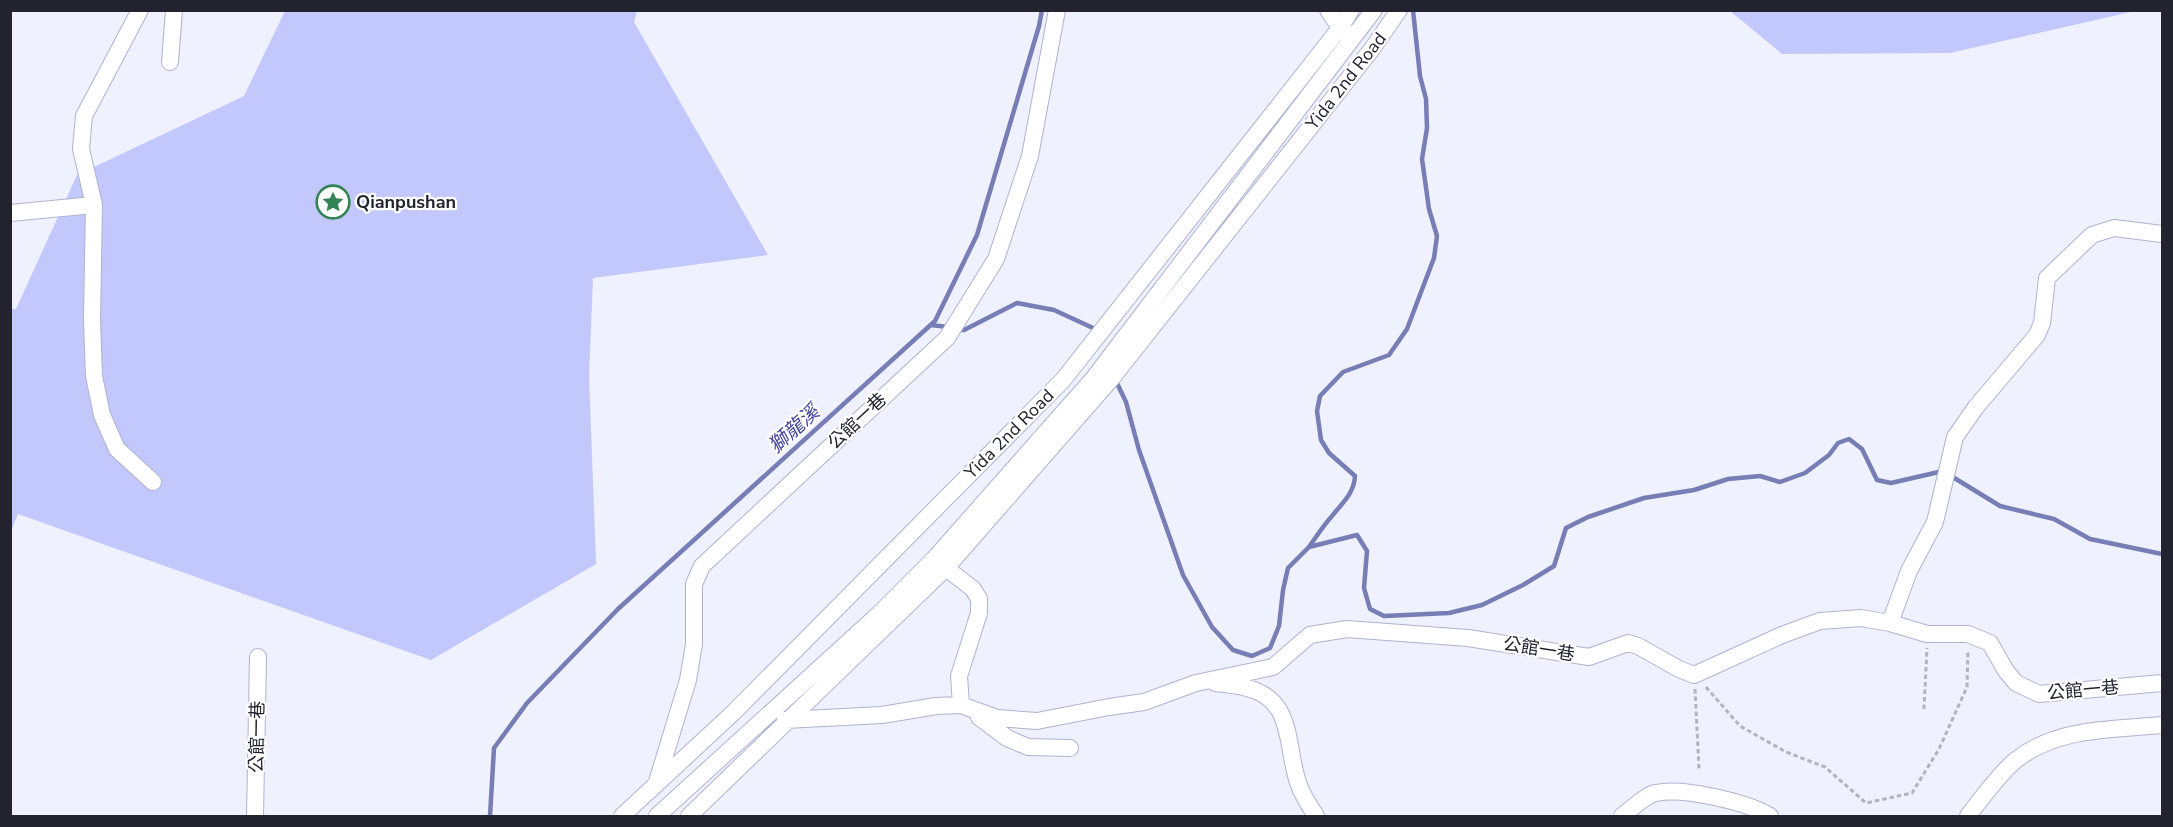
<svg xmlns="http://www.w3.org/2000/svg" width="2173" height="827" font-family="'Nunito Sans','Noto Sans TC',sans-serif">
	<style>
		.green { fill: #c2c8fb }
		.lines { fill: none; stroke-linecap: round; stroke-linejoin: round }
		.stream { stroke: #777db5; stroke-width: 4.5 }
		.minor-casing { stroke: #afb3d2; stroke-width: 18 }
		.path { stroke: #b1b3c0; stroke-width: 3; stroke-dasharray: 4.5 3; stroke-linecap: butt }
		.minor { stroke: #fff; stroke-width: 16 }
		.labels { text-anchor: middle; dominant-baseline: central; stroke-width: 4.5; stroke-linejoin: round; paint-order: stroke }
		.street-label { font-size: 18px; fill: #22232f; stroke: #fff }
		.poi-label { font-size: 18px; font-weight: bold; fill: #22232f; stroke: #fff; text-anchor: start }
		.water-label { font-size: 20px; font-style: italic; fill: #44449c; stroke: #fff }
	</style>
	<rect width="100%" height="100%" fill="#eff1fe"/>
	<path class="green" d="M285,11H637L634,22L768,255L593,278L589,376L596,564L431,660L18,514L11,531V309H16L77,175L244,96Z
		M1730,11H2135L1950,53L1782,54Z"/>
	<g class="lines">
		<path class="stream" d="M931,325L948,327
			M956,329L964,330L1017,303L1054,310L1093,328L1095,333
			M1115,379L1126,402L1139,450L1183,575L1212,627L1233,650L1252,656L1270,648L1279,626L1283,590L1288,568L1309,547L1357,535L1367,551L1364,588L1370,609L1384,616L1449,613L1482,605L1523,585L1554,566L1566,528L1588,517L1644,498L1694,490L1728,479L1760,476L1780,482L1805,473L1829,455L1838,443L1849,439L1862,449L1877,480L1891,483L1943,471L2000,506L2054,519L2090,539L2162,554
			M1309,547C1316,537 1323,526 1332,516C1342,503 1354,494 1355,476L1329,453L1321,440L1317,411L1320,396L1343,372L1389,355L1407,329L1434,258L1437,236L1429,209L1422,159L1427,128L1426,99L1420,76L1413,10
			M490,816L494,748L527,703L618,609L935,321L977,235L1039,26L1042,10"/>
		<g class="minor-casing">
			<path id="minor" d="M140,10L84,116L81,149L94,205L92,320L94,376L102,415L117,449L153,482
				M1328,10L1340,28L1349,34
				M170,62L174,10
				M10,213L94,205
				M1890,623L1909,571L1935,522L1955,437L1976,407L2037,335L2042,323L2047,278L2092,235L2114,228L2162,234
				M1215,683C1226,684 1237,685 1247,688C1293,699 1286,743 1297,779C1300,792 1309,805 1316,816
				M961,705L997,718L1037,721L1109,707L1144,702L1196,683L1273,667L1310,635L1347,629L1468,638L1589,657L1628,643L1638,646L1679,669L1694,675L1782,635L1820,621L1861,618L1890,623L1927,634H1968L1990,643L2006,671L2016,683L2039,694L2162,683
				M979,717L1007,738L1028,747L1070,748
				M785,720L882,715L936,706L961,705L959,676L979,613V599L973,589L937,561
				M656,785L688,680L694,644V584L702,566L947,338L996,259L1030,156L1057,10
				M255,816L258,657
				M622,816L734,712L1063,380L1340,28L1351,10
				M657,816L879,614L934,559L1093,379L1374,10
				M689,816L946,568L1112,378L1372,49L1399,10
				M1622,816C1630,810 1647,794 1656,793C1683,787 1747,802 1770,816
				M1968,816C1980,800 2001,772 2016,760C2058,727 2112,730 2162,725"/>
		</g>
		<path class="path" d="M1706,687L1740,726L1786,752L1825,767L1866,803L1912,793L1939,749L1967,687L1968,650
			M1695,689L1699,769
			M1924,709L1927,648"/>
		<use href="#minor" class="minor"/>
	</g>
	<defs>
		<g id="sight-ring" transform="scale(1.725)"><circle r="9.5" fill="#fff" stroke="#328455" stroke-width="1.5"/><path d="M0-6L1.8-2.2L6-1.7L2.9 1.2L3.7 5.4L0 3.3L-3.7 5.4L-2.9 1.2L-6-1.7L-1.8-2.2Z" fill="#328455"/></g>
	</defs>
	<g fill-rule="evenodd">
		<use href="#sight-ring" x="333" y="202"/>
	</g>
	<g class="labels">
		<g class="street-label">
			<text transform="translate(1346 81) rotate(-52)">Yida 2nd Road</text>
			<text transform="translate(857 421) rotate(-43)">公館一巷</text>
			<text transform="translate(1009 434) rotate(-45)">Yida 2nd Road</text>
			<text transform="translate(1539 649) rotate(9)">公館一巷</text>
			<text transform="translate(2083 690) rotate(-5)">公館一巷</text>
			<text transform="translate(257 737) rotate(-89)">公館一巷</text>
		</g>
		<g class="poi-label">
			<text x="356" y="202">Qianpushan</text>
		</g>
		<g class="water-label">
			<text transform="translate(794 429) rotate(-42)">獅龍溪</text>
		</g>
	</g>
	<rect width="2173" height="827" fill="none" stroke="#22232f" stroke-width="24"/>
</svg>
